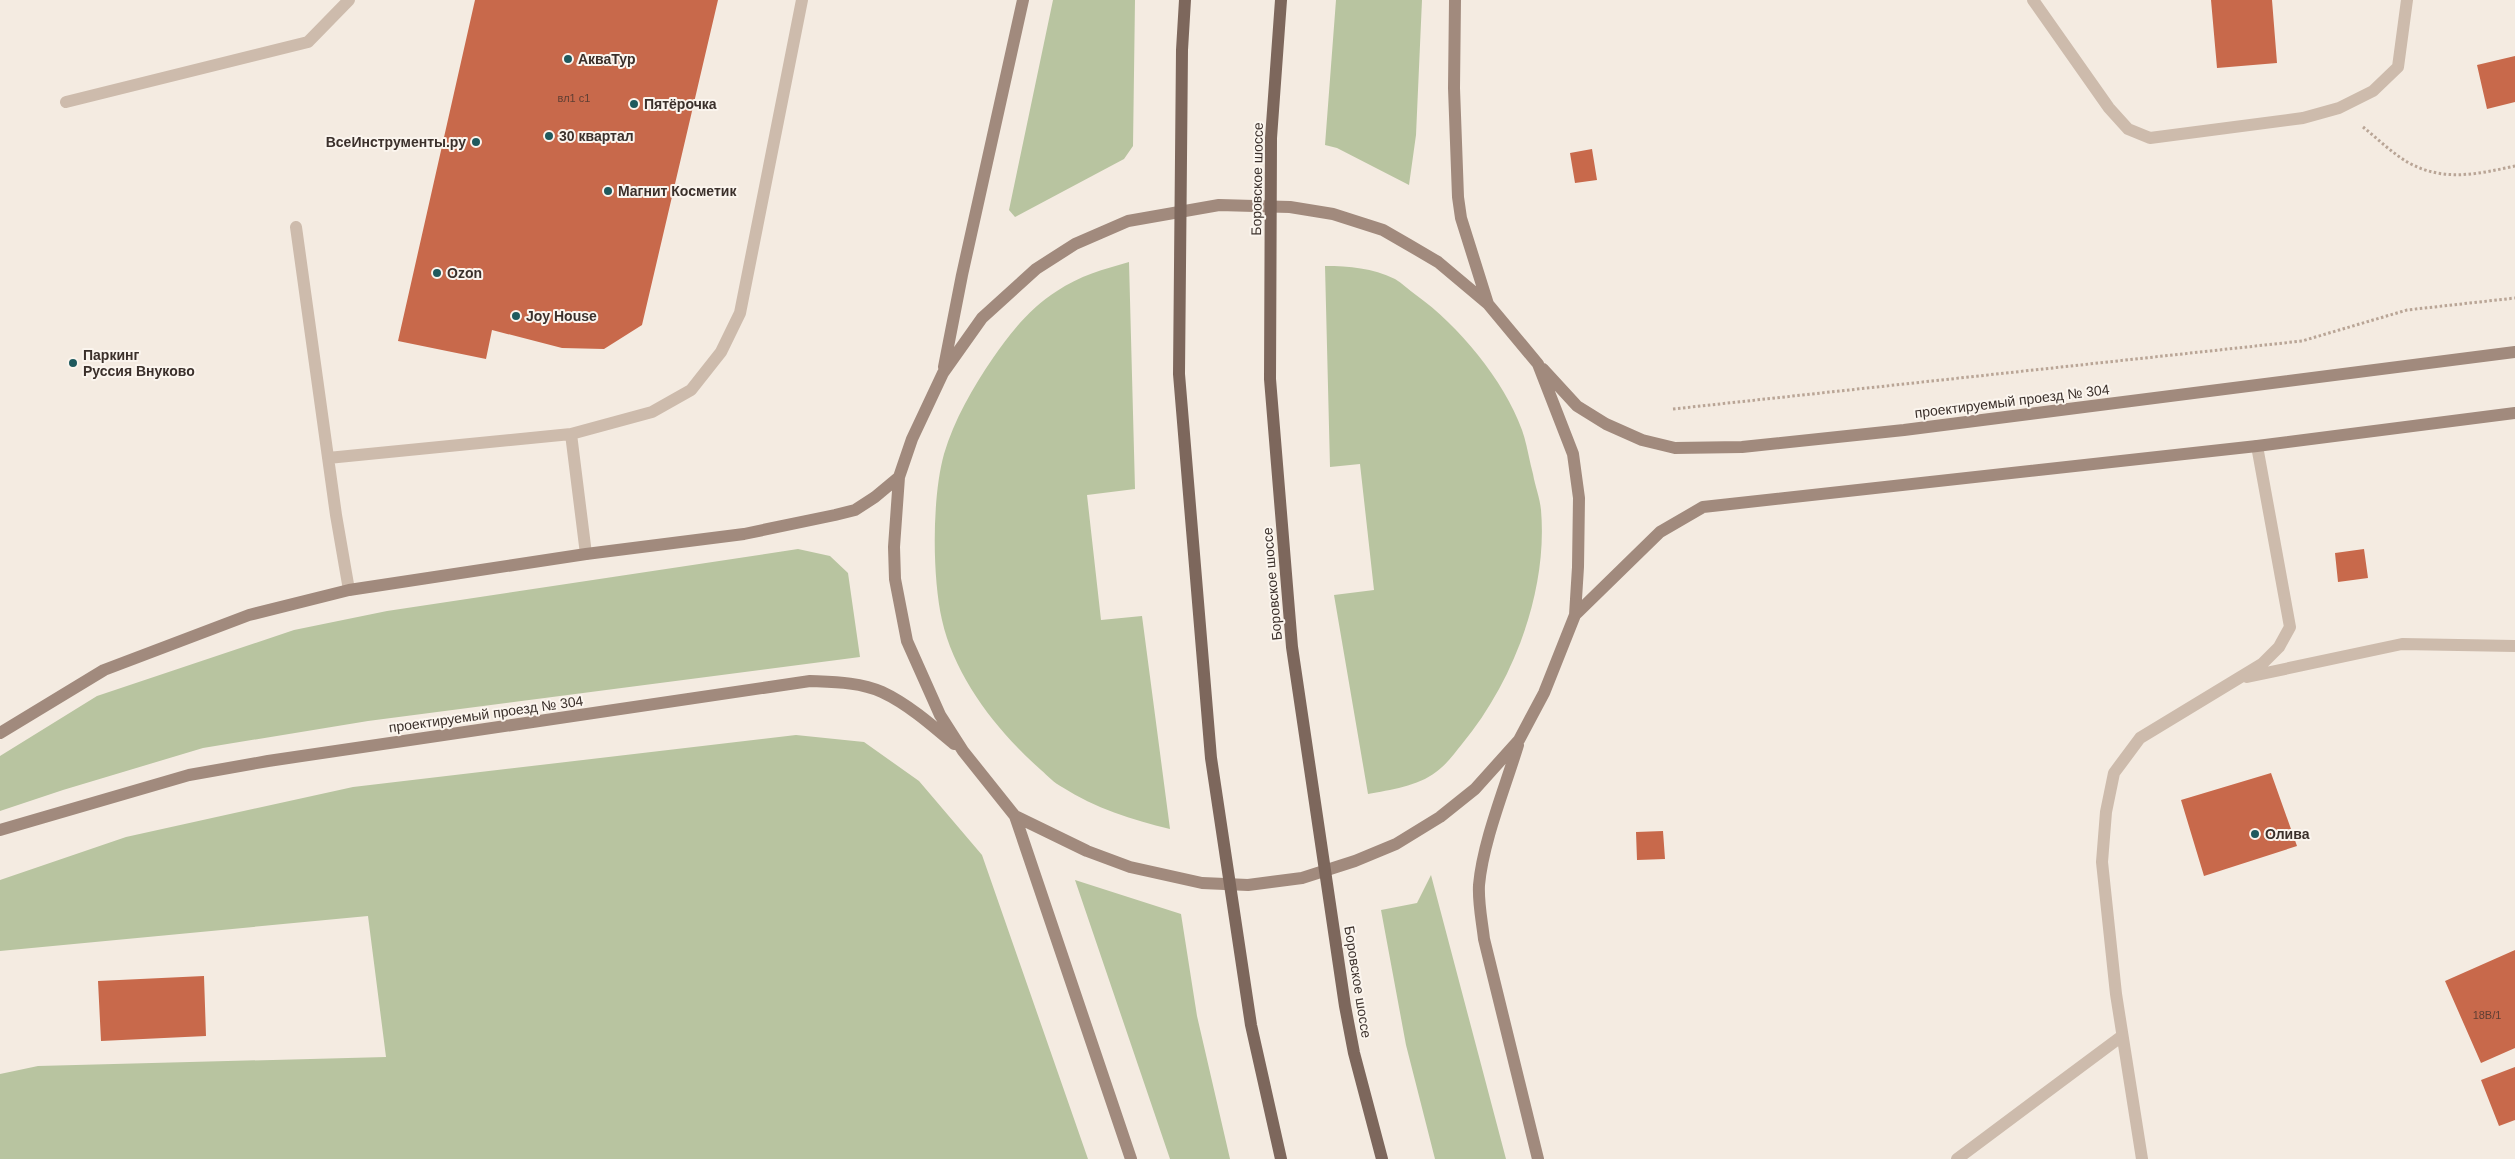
<svg xmlns="http://www.w3.org/2000/svg" width="2515" height="1159" font-family="Helvetica,sans-serif">
	<style>
		.green { fill: #b8c4a0 }
		.building { fill: #c8694b }
		.lines { fill: none; stroke-linecap: round; stroke-linejoin: round }
		.path { stroke: #b9a596; stroke-width: 3; stroke-dasharray: 2.5 2.5; stroke-linecap: butt }
		.service { stroke: #cdbbac; stroke-width: 12 }
		.secondary { stroke: #a18a7d; stroke-width: 12 }
		.primary { stroke: #7d675c; stroke-width: 12 }
		.poi-dot { fill: #1f5a5e; stroke: #fbf5ee; stroke-width: 2 }
		.labels { text-anchor: middle; dominant-baseline: central; stroke-width: 4; stroke-linejoin: round; paint-order: stroke }
		.number-label { font-size: 11px; fill: #5e3e33 }
		.poi-label { font-size: 14px; font-weight: bold; fill: #3b302b; stroke: #fbf5ee; text-anchor: start }
		.street-label { font-size: 14px; fill: #3b302b; stroke: #fbf5ee }
	</style>
	<rect width="100%" height="100%" fill="#f4ebe1"/>
	<path class="green" d="M1053,0H1135L1133,146L1124,159L1015,217L1009,210Z
		M1336,0H1422L1416,135L1409,185L1337,148L1325,145Z
		M1129,262L1135,489L1087,495L1101,620L1142,616L1170,829C1132,820 1095,808 1062,787C1054,783 1048,776 1041,770C998,732 955,678 942,620C932,576 932,497 944,454C954,420 973,387 993,358C1010,333 1031,307 1057,291C1079,276 1104,269 1129,262Z
		M1325,266C1350,266 1372,268 1395,279C1402,283 1409,290 1416,295C1458,325 1504,380 1522,430C1527,444 1529,459 1533,474C1535,486 1540,498 1541,510C1548,592 1513,682 1462,744C1454,754 1446,765 1436,772C1418,786 1390,790 1368,794L1334,595L1374,590L1360,464L1330,467Z
		M798,549L830,556L848,573L860,657L368,721L203,748L63,790L0,811V756L97,696L294,630L387,611Z
		M796,735L864,742L919,781L982,855L1088,1159H0V1074L38,1066L386,1057L368,916L0,951V880L126,837L353,787Z
		M1431,875L1506,1159H1435L1406,1045L1381,910L1417,903Z
		M1075,880L1181,914L1197,1016L1230,1159H1170Z"/>
	<path class="building" d="M475,0H718L642,325L604,349L562,348L492,330L486,359L398,341Z
		M2211,0H2272L2277,63L2217,68Z
		M2515,56V102L2487,109L2477,65Z
		M1592,149L1597,180L1575,183L1570,153Z
		M2364,549L2368,578L2338,582L2335,553Z
		M2271,773L2297,846L2204,876L2181,800Z
		M1663,831L1665,859L1637,860L1636,832Z
		M2515,950V1048L2481,1063L2445,981Z
		M204,976L206,1036L101,1041L98,981Z
		M2515,1067V1120L2499,1126L2481,1080Z"/>
	<g class="lines">
		<path class="path" d="M2363,127C2378,139 2393,154 2409,163C2444,182 2478,174 2515,166
			M1673,409L2302,341L2407,310L2515,298"/>
		<path class="service" d="M2033,0L2109,108L2128,129L2150,138L2303,118L2339,108L2373,91L2398,67L2407,0
			M66,102L308,42L349,0
			M296,227L336,515L349,590
			M571,434L586,554
			M328,458L571,434L652,412L691,390L721,352L740,313L802,0
			M2247,677L2402,644L2515,646
			M1957,1159L2122,1036
			M2142,1159L2116,994L2102,862L2106,812L2114,773L2140,738L2262,664L2279,647L2290,627L2257,446"/>
		<path class="secondary" d="M1455,0L1454,88L1458,197L1461,218L1488,304
			M944,367L962,275L1023,0
			M1543,369L1577,406L1606,424L1642,440L1675,448L1742,447L1904,430L2515,352
			M1575,615L1660,532L1703,507L2257,446L2515,413
			M0,733L104,670L249,615L349,590L586,554L744,534L835,515L855,510L875,497L899,477
			M1518,745C1505,788 1483,841 1479,885C1478,903 1482,921 1484,939L1538,1159
			M1015,816L1087,851L1130,867L1202,883L1248,885L1302,878L1355,861L1396,844L1440,817L1475,789L1519,740L1544,693L1575,615L1578,567L1579,498L1573,454L1538,364L1488,304L1438,262L1409,245L1383,230L1333,214L1290,207L1219,205L1128,221L1075,244L1036,269L982,318L943,373L912,439L899,477L894,547L895,579L907,641L940,715L963,751L1015,816L1131,1159
			M0,830L189,775L268,761L810,681C833,682 860,682 882,692C908,704 933,726 954,744"/>
		<path class="primary" d="M1185,0L1182,50L1179,374L1211,758L1251,1025L1281,1159
			M1281,0L1271,138L1270,379L1292,647L1345,1006L1354,1053L1382,1159"/>
	</g>
	<g class="poi-dot">
		<circle cx="568" cy="59" r="5"/>
		<circle cx="634" cy="104" r="5"/>
		<circle cx="549" cy="136" r="5"/>
		<circle cx="476" cy="142" r="5"/>
		<circle cx="608" cy="191" r="5"/>
		<circle cx="437" cy="273" r="5"/>
		<circle cx="516" cy="316" r="5"/>
		<circle cx="73" cy="363" r="5"/>
		<circle cx="2255" cy="834" r="5"/>
	</g>
	<g class="labels">
		<g class="number-label">
			<text x="574" y="98">вл1 с1</text>
			<text x="2487" y="1015">18В/1</text>
		</g>
		<g class="poi-label">
			<text x="578" y="59">АкваТур</text>
			<text x="644" y="104">Пятёрочка</text>
			<text x="559" y="136">30 квартал</text>
			<text x="466" y="142" text-anchor="end">ВсеИнструменты.ру</text>
			<text x="618" y="191">Магнит Косметик</text>
			<text x="447" y="273">Ozon</text>
			<text x="526" y="316">Joy House</text>
			<text x="83" y="355">Паркинг<tspan x="83" dy="16">Руссия Внуково</tspan></text>
			<text x="2265" y="834">Олива</text>
		</g>
		<g class="street-label">
			<text transform="translate(1257 179) rotate(-89)">Боровское шоссе</text>
			<text transform="translate(2012 401) rotate(-7)">проектируемый проезд № 304</text>
			<text transform="translate(1272 584) rotate(-95)">Боровское шоссе</text>
			<text transform="translate(486 714) rotate(-8)">проектируемый проезд № 304</text>
			<text transform="translate(1358 982) rotate(81)">Боровское шоссе</text>
		</g>
	</g>
</svg>
